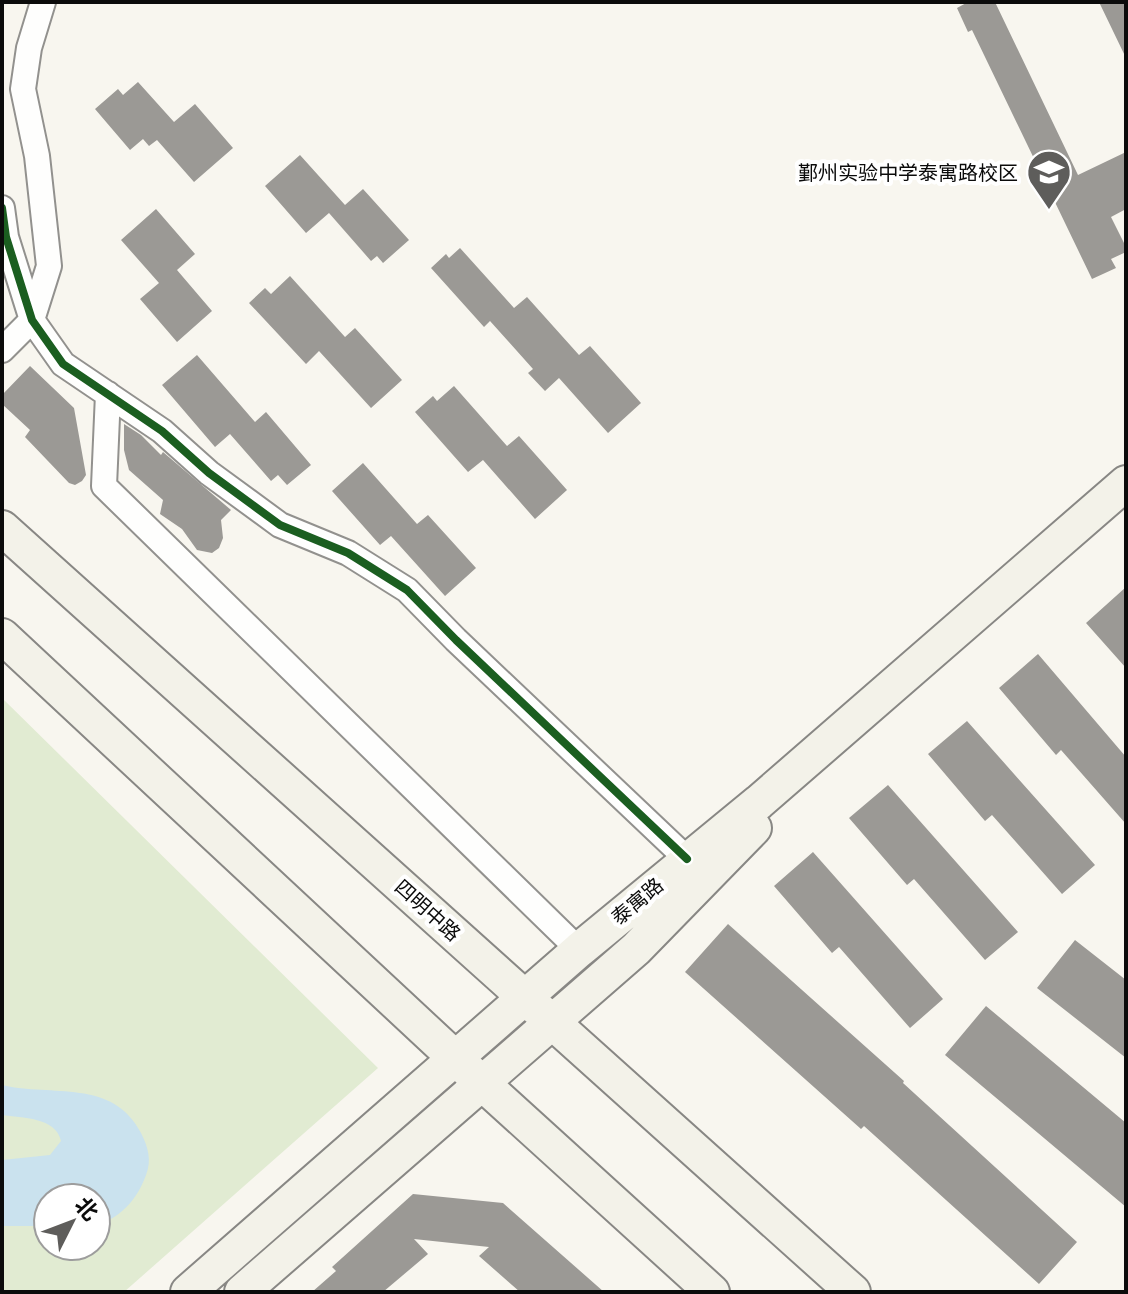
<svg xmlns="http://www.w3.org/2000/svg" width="1128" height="1294" font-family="Merriweather,'Noto Sans SC',serif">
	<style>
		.green { fill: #e1ebd2; fill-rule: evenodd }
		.water { fill: #cae2ee }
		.building { fill: #9b9995 }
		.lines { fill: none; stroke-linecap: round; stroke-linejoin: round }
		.minor-casing { stroke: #92918e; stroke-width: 28 }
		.secondary-casing { stroke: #888784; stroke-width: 38 }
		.minor { stroke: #fefefd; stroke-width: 24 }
		.secondary { stroke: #f3f2e9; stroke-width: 34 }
		.cycleway-casing { stroke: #fff; stroke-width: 13 }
		.cycleway { stroke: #1b5e20; stroke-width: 8 }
		.labels { text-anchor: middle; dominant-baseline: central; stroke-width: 8; stroke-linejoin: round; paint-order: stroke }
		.poi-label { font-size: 20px; fill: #0b0b0b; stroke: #fff; text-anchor: end }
		.street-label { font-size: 20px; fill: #0b0b0b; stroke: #fff }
	</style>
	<rect width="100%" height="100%" fill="#f8f6ef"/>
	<path class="green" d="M2,698L378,1068L124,1292H2ZM48,1198H96V1246H48Z"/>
	<path class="water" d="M2,1085C52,1097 113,1078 141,1133C148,1147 152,1160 146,1175C137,1200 121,1217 96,1226V1198H48V1226H2V1160L50,1155L61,1141C56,1117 22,1118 2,1115Z"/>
	<path class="building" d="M968,2H995L1078,175L1126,152V209L1111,217L1126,247V252L1111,259L1116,268L1092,279L972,30L968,32L957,8Z
		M1099,2H1126V58Z
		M138,82L174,122L195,104L233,148L194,182L157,140L149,146L143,139L130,150L95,109L118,89L123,95Z
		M300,155L345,205L363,189L409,240L383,263L377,256L371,261L329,213L306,233L265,186Z
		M156,209L195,254L177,270L212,311L177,342L140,299L159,283L121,240Z
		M460,248L514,308L527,297L579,355L590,346L641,403L608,433L559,378L545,391L528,373L533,369L490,321L484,327L431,268L446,254L449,258Z
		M290,276L345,337L355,328L402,380L371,408L319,351L306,364L249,303L265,288L271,294Z
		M197,355L255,422L266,412L311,465L287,485L278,475L271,481L230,434L215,447L162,385Z
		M30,366L74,408L86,475L82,481L75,485L69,483L25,437L30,430L2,404V395Z
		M454,386L507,446L519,436L567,490L535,519L483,460L468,472L415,412L433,396L437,401Z
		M124,424L141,435L161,455L163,452L231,510L221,520L223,538L219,548L212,553L197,550L182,529L160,514L163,500L129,470L124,450Z
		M363,463L417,524L428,515L476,568L445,596L391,536L380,545L332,491Z
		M1126,587V668L1086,623Z
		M1038,654L1126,757V824L1061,750L1056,755L999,688Z
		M967,721L1095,865L1062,894L992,815L985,821L928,754Z
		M888,785L1018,932L985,960L914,879L907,885L849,818Z
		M813,852L943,999L910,1028L839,947L832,953L774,886Z
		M728,924L904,1081L903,1083L1077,1242L1039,1284L864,1126L861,1129L685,972Z
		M1075,940L1126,980V1058L1037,988Z
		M986,1006L1126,1123V1207L945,1055Z
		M413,1194L503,1203L604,1292H520L479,1256L489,1247L414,1239L428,1254L383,1292H312L336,1271L332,1267Z"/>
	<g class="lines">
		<g class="minor-casing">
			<path id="minor" d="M2,208L6,237L32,320L63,364L162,431L209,473L280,525L348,553L407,590L456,640L687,859
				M2,350L32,320L49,266L37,156L23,89L29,48L43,2
				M108,394L104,486L579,950"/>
		</g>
		<g class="secondary-casing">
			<path id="secondary" d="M2,528L853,1292
				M2,636L483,1084L712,1292
				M188,1292L579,950L759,802L1126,483
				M242,1292L636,949L754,828"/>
		</g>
		<use href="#minor" class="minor"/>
		<use href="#secondary" class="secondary"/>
		<g class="cycleway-casing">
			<path id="cycleway" d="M2,208L6,237L32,320L63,364L162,431L209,473L280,525L348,553L407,590L456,640L687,859"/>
		</g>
		<use href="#cycleway" class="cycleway"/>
	</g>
	<defs>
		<g id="school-pin" transform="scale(2.3)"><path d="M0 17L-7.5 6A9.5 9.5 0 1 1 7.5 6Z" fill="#5e5d5b" stroke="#fff"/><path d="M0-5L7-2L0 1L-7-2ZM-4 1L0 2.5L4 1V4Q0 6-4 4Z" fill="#fff"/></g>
	</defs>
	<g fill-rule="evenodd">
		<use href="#school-pin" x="1049" y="172"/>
	</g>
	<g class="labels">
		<g class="poi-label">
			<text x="1018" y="172">鄞州实验中学泰寓路校区</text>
		</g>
		<g class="street-label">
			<text transform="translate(637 901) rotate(-40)">泰寓路</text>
			<text transform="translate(428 910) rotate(42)">四明中路</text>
		</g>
	</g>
	<rect width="1128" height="1294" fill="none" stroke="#0b0b0b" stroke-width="8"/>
	<g transform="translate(72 1222) rotate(48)"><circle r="38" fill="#ffffff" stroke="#9d9d9d" stroke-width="2"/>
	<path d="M0-6L14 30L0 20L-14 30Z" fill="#5e5d5b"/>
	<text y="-12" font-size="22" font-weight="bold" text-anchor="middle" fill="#0b0b0b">北</text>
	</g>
</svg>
